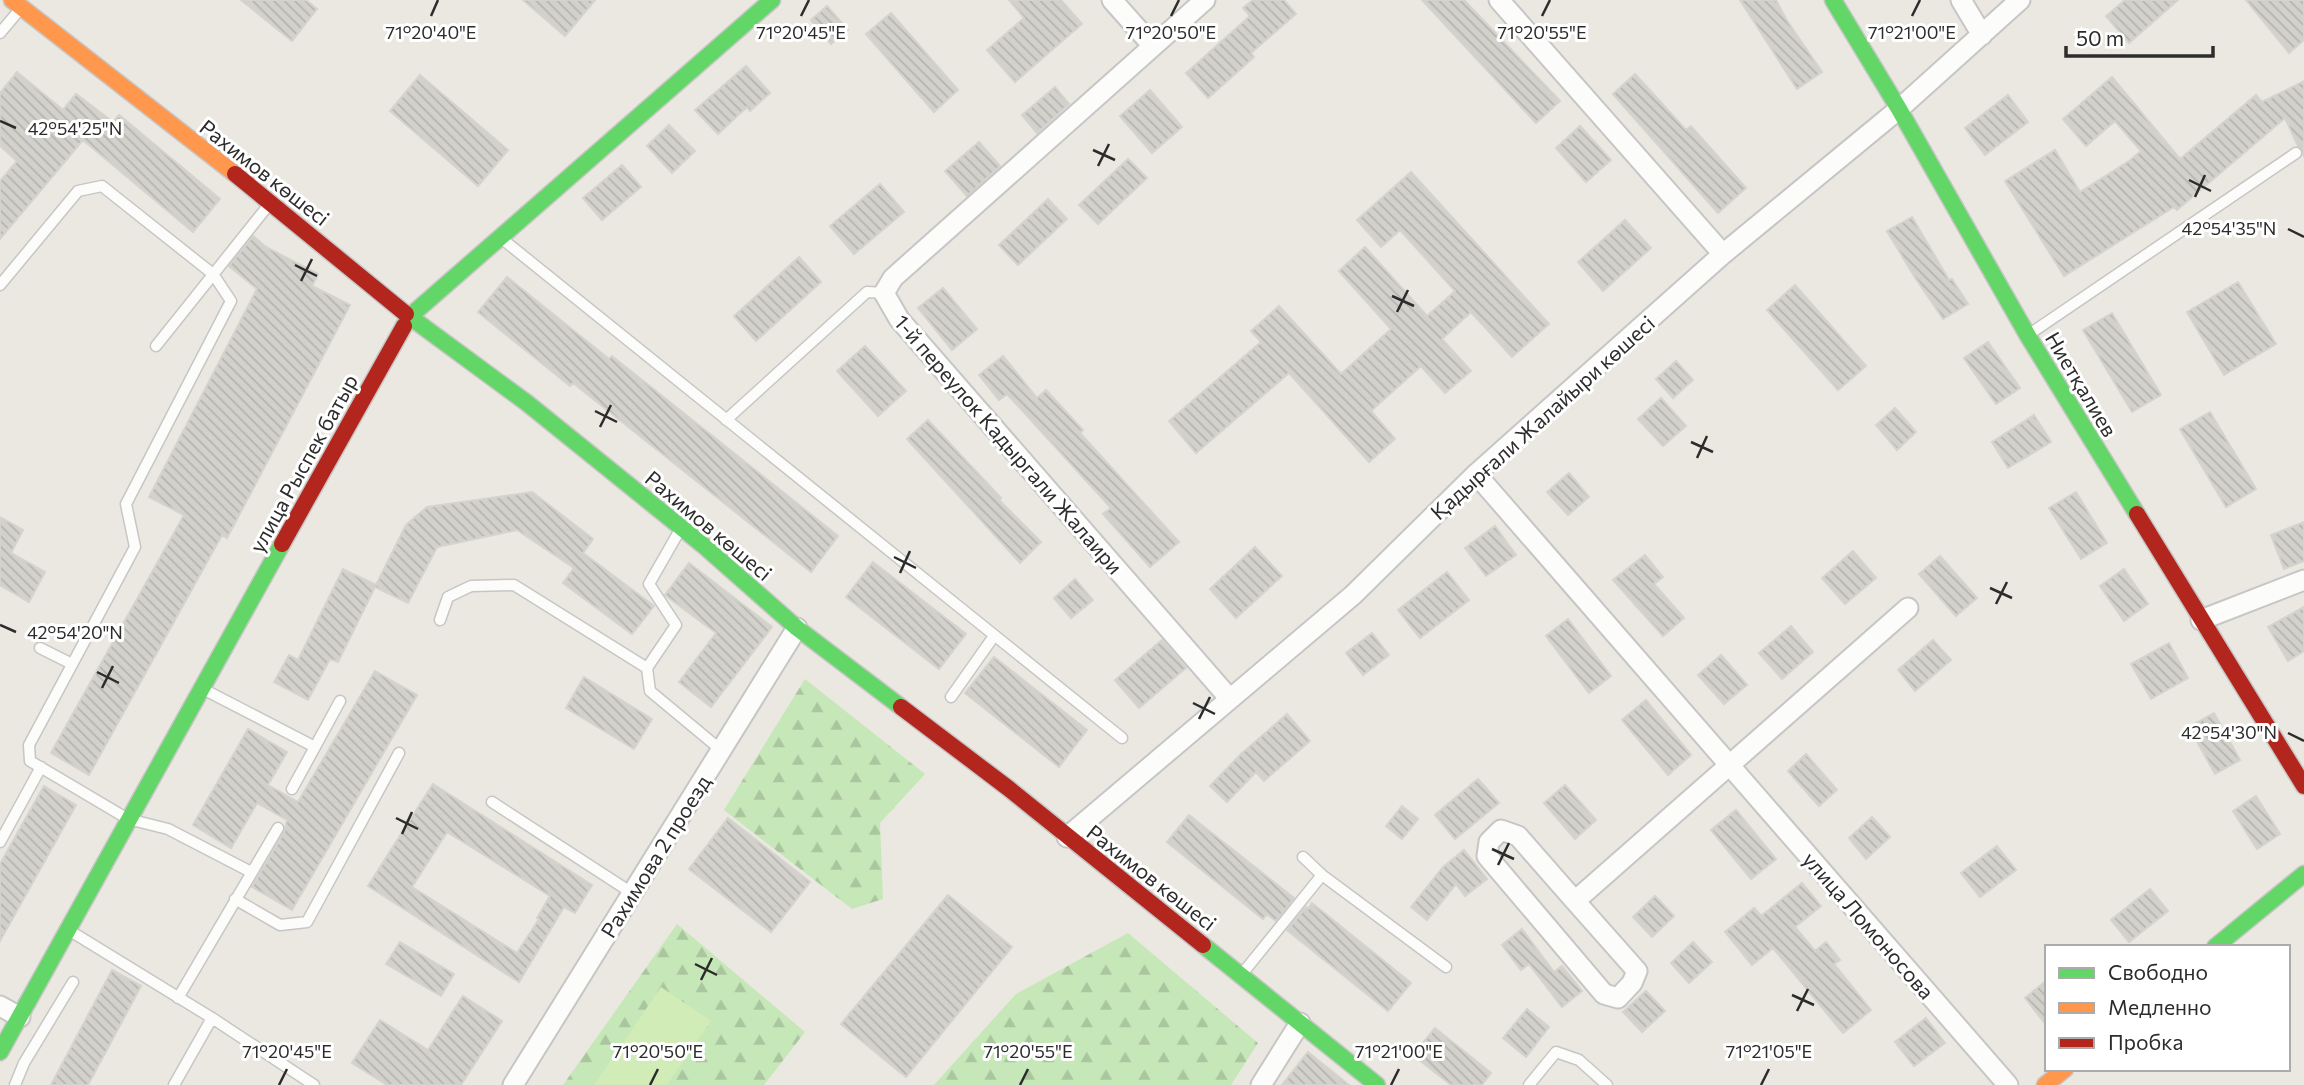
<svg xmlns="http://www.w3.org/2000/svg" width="2304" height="1085" font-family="Commissioner,sans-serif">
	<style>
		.forest { fill: url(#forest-firs) }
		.pitch { fill: #d1ecb6 }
		.building { fill: url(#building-back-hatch); stroke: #d5d3cd; stroke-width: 2; fill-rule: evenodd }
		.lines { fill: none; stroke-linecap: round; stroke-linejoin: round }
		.lane-casing { stroke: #c7c6c6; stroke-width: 13 }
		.street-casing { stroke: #c7c6c6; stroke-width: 23 }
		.fast-casing { stroke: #c7c6c6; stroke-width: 19 }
		.slow-casing { stroke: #c7c6c6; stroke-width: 19 }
		.jam-casing { stroke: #c7c6c6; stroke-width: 19 }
		.lane { stroke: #fcfcfa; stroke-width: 10 }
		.street { stroke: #fcfcfa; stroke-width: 19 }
		.fast { stroke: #63d668; stroke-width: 16 }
		.slow { stroke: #ff974d; stroke-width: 16 }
		.jam { stroke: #b3261e; stroke-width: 16 }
		.ticks { fill: none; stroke: #2c2c2c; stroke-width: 2.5 }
		.labels { text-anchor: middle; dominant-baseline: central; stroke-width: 6; stroke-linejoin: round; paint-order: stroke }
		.street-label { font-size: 21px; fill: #2c2c2c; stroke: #fff }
		.ticks-label { font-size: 18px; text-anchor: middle; fill: #2c2c2c; stroke: #fff; stroke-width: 6; stroke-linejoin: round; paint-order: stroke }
	</style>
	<defs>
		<pattern id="forest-firs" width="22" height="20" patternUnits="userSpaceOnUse" patternTransform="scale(1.75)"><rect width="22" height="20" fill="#c6e7b8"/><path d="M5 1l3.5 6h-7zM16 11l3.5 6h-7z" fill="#aac69e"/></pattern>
		<pattern id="building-back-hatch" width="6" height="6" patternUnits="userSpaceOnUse" patternTransform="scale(1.75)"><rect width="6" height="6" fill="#d3d1cc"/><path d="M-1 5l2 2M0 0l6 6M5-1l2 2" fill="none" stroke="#b5b4af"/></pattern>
	</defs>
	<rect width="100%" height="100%" fill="#eae8e1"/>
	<path class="forest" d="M805,679L925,774L880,823L883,899L852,909L724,810Z
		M677,924L805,1032L764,1085H563Z
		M1128,933L1258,1043L1231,1085H934L1016,994Z"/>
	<path class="pitch" d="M661,987L711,1021L667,1085H594Z"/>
	<path class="building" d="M241,0H306L317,9L292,41Z
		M523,0H595L565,36Z
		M1009,0H1061L1082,24L1015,82L987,50L1024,18Z
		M1253,0H1284L1296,14L1251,53L1254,57L1208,98L1186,73L1250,16L1243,8Z
		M1422,0H1464L1560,101L1536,123Z
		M1740,0H1776L1786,19L1822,72L1797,89Z
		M2125,0H2178L2129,43L2106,16Z
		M2246,0H2304V40L2289,53Z
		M827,6L848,30L831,44L811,20Z
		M891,13L958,90L934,112L866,34Z
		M746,66L770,93L750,111L747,107L718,134L695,110Z
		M17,72L63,110L76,94L113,122L119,115L220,199L193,232L83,140L0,239V181L17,161L0,146V93Z
		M1635,74L1686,130L1691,126L1746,188L1718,213L1613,94Z
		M420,75L508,150L478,186L390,111Z
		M2112,77L2180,159L2256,95L2262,102L2304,81V157L2302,149L2298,146L2285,118L2177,210L2174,207L2064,276L2005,181L2055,150L2080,192L2129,161L2141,151L2115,121L2086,146L2063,119Z
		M1055,87L1069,104L1037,133L1022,115Z
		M1150,90L1182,127L1152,153L1120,116Z
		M2008,95L2028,122L1985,155L1965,128Z
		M669,125L695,151L672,173L647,146Z
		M1580,126L1611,160L1586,182L1556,148Z
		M979,142L1000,166L967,196L945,171Z
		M1128,159L1147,178L1098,224L1079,205Z
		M622,165L641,187L602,220L583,198Z
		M1411,172L1549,324L1512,357L1471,312L1442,339L1471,371L1445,393L1421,366L1371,411L1395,439L1369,462L1289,373L1196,453L1169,421L1261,342L1251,331L1279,306L1341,374L1391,329L1339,271L1365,247L1427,316L1455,291L1400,230L1381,247L1357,220Z
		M880,184L904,212L854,254L830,226Z
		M1048,199L1067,219L1018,265L999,245Z
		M1912,217L1949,280L1952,279L1968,304L1943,319L1914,276L1887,231Z
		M1625,220L1651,248L1603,291L1578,262Z
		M253,236L266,247L318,274L312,286L350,305L227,538L222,535L89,775L51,753L184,515L149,497L257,289L229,266Z
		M799,257L821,282L756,341L734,316Z
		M507,277L609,359L612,356L838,536L811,572L573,383L570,386L478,312Z
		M2238,282L2276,344L2224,375L2187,312Z
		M1795,285L1866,366L1838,390L1767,310Z
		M943,288L977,329L952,350L918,308Z
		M2112,313L2161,395L2132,412L2083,330Z
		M1988,342L2020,388L1996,404L1964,358Z
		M865,346L906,391L878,416L837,371Z
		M1003,356L1037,398L1046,390L1083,430L1080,433L1179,542L1150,567L1103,514L1111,508L1007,394L999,400L979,375Z
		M1676,361L1693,380L1673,398L1656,379Z
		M1661,398L1686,426L1663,446L1638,419Z
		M1895,408L1916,432L1897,450L1876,425Z
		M2210,412L2256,489L2226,507L2180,429Z
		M2034,415L2051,442L2008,468L1992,442Z
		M928,420L1001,498L999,500L1041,542L1020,563L907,439Z
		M1569,473L1589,497L1568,515L1547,492Z
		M532,492L593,539L583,553L654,606L632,634L563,583L574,568L517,530L437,547L408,603L375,587L338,662L330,659L308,700L274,682L289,655L298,660L343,569L376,585L406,525L427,507Z
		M2076,492L2107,543L2081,559L2049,508Z
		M0,517L23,530L11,553L45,572L29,602L0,585Z
		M2304,522V561L2284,569L2271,535Z
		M1495,526L1516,555L1486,576L1465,548Z
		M1255,547L1282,576L1236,618L1210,589Z
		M1853,551L1876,578L1845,604L1822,578Z
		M1645,555L1663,577L1654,584L1684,618L1663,636L1613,580Z
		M1940,556L1977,598L1956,616L1919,574Z
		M873,562L966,634L939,669L846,597Z
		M689,563L772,627L711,707L679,682L716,633L665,595Z
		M2124,569L2148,604L2124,621L2100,586Z
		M1447,572L1469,600L1420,638L1398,610Z
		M1075,579L1093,600L1071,618L1054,598Z
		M2304,607V651L2288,661L2268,627Z
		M1568,619L1611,676L1589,693L1546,636Z
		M1791,626L1813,652L1782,679L1759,653Z
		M1372,633L1389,655L1363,675L1346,653Z
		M1162,640L1186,668L1139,708L1115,680Z
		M1933,640L1951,660L1915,691L1898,670Z
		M2169,643L2188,678L2151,699L2131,664Z
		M1721,655L1747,685L1724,704L1698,675Z
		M994,657L1087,730L1059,767L965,693Z
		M375,671L417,695L292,910L252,887L284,832L287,820L257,803L231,848L193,825L248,729L287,752L268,785L298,802Z
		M584,677L652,719L634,749L566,708Z
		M1646,700L1691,755L1668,775L1622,720Z
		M2214,713L2240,760L2215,774L2189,727Z
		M1287,714L1310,741L1264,781L1256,772L1227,802L1210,786L1241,754Z
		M1806,754L1837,790L1819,806L1788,771Z
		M1478,779L1499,803L1455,839L1435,815Z
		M433,784L592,885L575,913L564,907L519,982L368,886ZM447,832L550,896L537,918L539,919L517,953L412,887Z
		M1565,785L1596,820L1575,839L1544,803Z
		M44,786L76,805L0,941V864Z
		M2256,796L2280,834L2257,849L2233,811Z
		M1402,806L1418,819L1402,839L1386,826Z
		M1736,810L1776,859L1751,879L1711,830Z
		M1189,815L1294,898L1276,921L1267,914L1263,919L1167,842Z
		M1872,817L1890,837L1866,859L1849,838Z
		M728,818L810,882L771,932L689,869Z
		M1997,846L2016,870L1980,897L1961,873Z
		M1464,850L1487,879L1465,896L1456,884L1427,920L1411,907L1443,867Z
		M1802,883L1821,906L1795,927L1815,951L1826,942L1840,960L1834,964L1871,1010L1843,1033L1773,948L1752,965L1725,932L1754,908L1761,916Z
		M2150,889L2168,911L2129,942L2111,920Z
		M948,895L1012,947L906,1077L841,1024Z
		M1655,896L1674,916L1652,937L1633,917Z
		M1312,903L1411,983L1388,1011L1287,930L1306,907L1308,909Z
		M1522,929L1554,972L1562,966L1582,991L1562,1007L1529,964L1521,970L1502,945Z
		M400,942L454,974L441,996L386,964Z
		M1693,942L1712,962L1689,983L1671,963Z
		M112,970L141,986L88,1085H51Z
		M2047,980V1026L2025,998Z
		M1646,991L1665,1011L1642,1032L1623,1012Z
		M463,996L502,1021L461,1085H387L352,1063L380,1020L428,1050Z
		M1527,1009L1549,1027L1526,1057L1503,1038Z
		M1926,1018L1945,1043L1914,1066L1895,1042Z
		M1435,1028L1491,1073L1482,1085H1451L1413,1055Z
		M1308,1052L1349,1085H1282Z"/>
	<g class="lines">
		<g class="lane-casing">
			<path id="lane" d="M0,33L21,8
				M501,238L1122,738
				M0,285L78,191L102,186L213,274L231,301L126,504L135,547L29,745L30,761L128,819L168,829L251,872
				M2028,335L2296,153
				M156,346L271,202
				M726,420L867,292L884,293
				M440,620L448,597L471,586L514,585L647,668L650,691L721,750
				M40,648L72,664
				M647,668L676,625L649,584L681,528
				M201,688L315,747
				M951,697L994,636
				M292,789L340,701
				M492,802L632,893
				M0,842L41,767
				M1303,857L1322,875L1446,967
				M235,899L280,925L307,922L399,753
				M67,929L212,1018L314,1085
				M1242,974L1322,875
				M178,998L278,828
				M15,1085L24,1063L73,982
				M174,1085L212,1018
				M1529,1085L1556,1052L1579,1060L1607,1085"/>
		</g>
		<g class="street-casing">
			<path id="street" d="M1112,0L1152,45
				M1205,0L893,278L884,293L899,319L1230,699
				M1499,0L1723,254
				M1961,0L1982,35
				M1476,474L2008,1085
				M2201,620L2304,580
				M1067,837L1353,595L1476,474L1723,254L1899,109L2020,0
				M1575,901L1637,971L1632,983L1618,998L1604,994L1487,856L1489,842L1501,830L1518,836L1575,901L1908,608
				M0,1006L20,1017
				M513,1085L797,628
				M1261,1085L1300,1023"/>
		</g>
		<g class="fast-casing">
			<path id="fast" d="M1833,0L1899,109L2028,336L2137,514
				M406,314L527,403L703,545L797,628L901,707
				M404,326L409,317L772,0
				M1203,945L1377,1085
				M2215,947L2304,874
				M0,1052L282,544"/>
		</g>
		<g class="slow-casing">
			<path id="slow" d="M12,0L235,174
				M2045,1085L2065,1069"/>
		</g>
		<g class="jam-casing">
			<path id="jam" d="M235,174L406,314
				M2137,514L2304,786
				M282,544L404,326
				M901,707L1008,788L1203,945"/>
		</g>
		<use href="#lane" class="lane"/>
		<use href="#street" class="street"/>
		<use href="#fast" class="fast"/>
		<use href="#slow" class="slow"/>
		<use href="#jam" class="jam"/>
	</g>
	<path class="ticks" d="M431,16L438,0M801,16L809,0M1171,16L1179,0M1542,16L1550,0M1912,16L1920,0M0,121L16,128M1093,150L1115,160M1098,166L1109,144M2189,180L2211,191M2195,197L2205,175M2288,229L2304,237M295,265L317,276M301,281L312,259M1392,296L1414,306M1397,312L1408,290M595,411L617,422M600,427L611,405M1691,442L1713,452M1697,458L1707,436M894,557L916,568M900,573L910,551M1990,588L2012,598M1996,604L2007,582M0,625L16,632M97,672L119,683M102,688L113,666M1193,703L1215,714M1199,719L1210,697M2288,733L2304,741M396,818L418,829M402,834L412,812M1492,849L1514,859M1498,865L1509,843M695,964L717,975M701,980L712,958M1792,995L1814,1005M1797,1011L1808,989M279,1085L287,1069M650,1085L658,1069M1020,1085L1028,1069M1391,1085L1399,1069M1761,1085L1769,1069"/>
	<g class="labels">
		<g class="street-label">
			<text transform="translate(265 172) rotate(38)">Рахимов көшесі</text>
			<text transform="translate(2082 384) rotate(59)">Ниетқалиев</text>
			<text transform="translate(1542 417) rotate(-42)">Қадырғали Жалайыри көшесі</text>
			<text transform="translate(1009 444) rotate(49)">1-й переулок Кадыргали Жалаири</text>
			<text transform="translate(303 463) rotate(-61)">улица Рыспек батыр</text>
			<text transform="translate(709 525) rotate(40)">Рахимов көшесі</text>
			<text transform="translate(655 856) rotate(-58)">Рахимова 2 проезд</text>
			<text transform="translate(1152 877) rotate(38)">Рахимов көшесі</text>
			<text transform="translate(1869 925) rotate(49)">улица Ломоносова</text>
		</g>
	</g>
	<g class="ticks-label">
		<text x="431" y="39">71°20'40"E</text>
		<text x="801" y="39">71°20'45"E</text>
		<text x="1171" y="39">71°20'50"E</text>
		<text x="1542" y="39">71°20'55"E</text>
		<text x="1912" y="39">71°21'00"E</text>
		<text x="75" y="135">42°54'25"N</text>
		<text x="2229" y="235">42°54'35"N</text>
		<text x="75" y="639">42°54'20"N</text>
		<text x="2229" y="739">42°54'30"N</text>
		<text x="287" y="1058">71°20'45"E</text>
		<text x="658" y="1058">71°20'50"E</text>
		<text x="1028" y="1058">71°20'55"E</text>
		<text x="1399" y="1058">71°21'00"E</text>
		<text x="1769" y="1058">71°21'05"E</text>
	</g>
	<rect x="2045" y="945" width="245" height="126" fill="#ffffff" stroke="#ababab" stroke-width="2"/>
	<rect x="2059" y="968" width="35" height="10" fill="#63d668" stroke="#ababab" stroke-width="2"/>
	<text x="2108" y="980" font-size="21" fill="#2c2c2c">Свободно</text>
	<rect x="2059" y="1003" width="35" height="10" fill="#ff974d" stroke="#ababab" stroke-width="2"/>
	<text x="2108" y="1015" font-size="21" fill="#2c2c2c">Медленно</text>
	<rect x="2059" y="1038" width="35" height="10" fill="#b3261e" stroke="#ababab" stroke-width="2"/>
	<text x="2108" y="1050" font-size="21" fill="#2c2c2c">Пробка</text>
	<path d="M2066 46v10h147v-10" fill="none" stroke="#2c2c2c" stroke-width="3.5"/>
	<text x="2076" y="46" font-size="21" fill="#2c2c2c" stroke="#ffffff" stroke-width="5" paint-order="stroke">50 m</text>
</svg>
